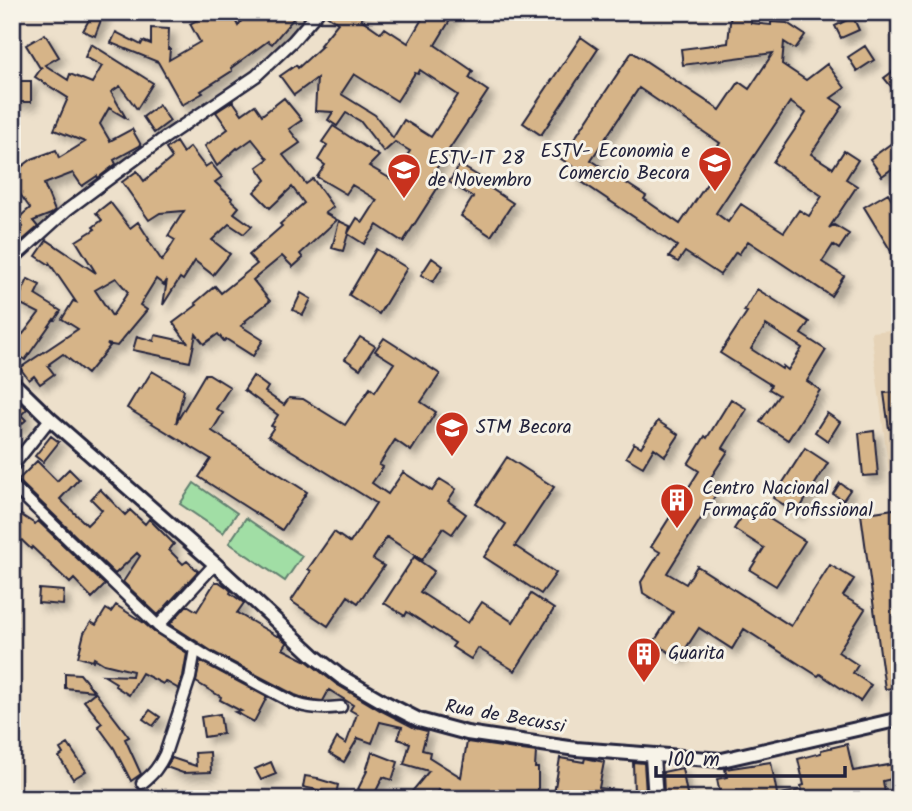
<svg xmlns="http://www.w3.org/2000/svg" width="912" height="811" font-family="Kalam,sans-serif">
	<style>
		.built { fill: #e6d3b7 }
		.pitch { fill: #a1dea5; stroke: #628070; stroke-width: 2 }
		.building { fill: #d6b488; stroke: #22223b; stroke-width: 2; fill-rule: evenodd; filter: url(#shadow) }
		.lines { fill: none; stroke-linecap: round; stroke-linejoin: round }
		.minor-casing { stroke: #22223b; stroke-width: 15 }
		.tertiary-casing { stroke: #22223b; stroke-width: 18 }
		.minor { stroke: #f7f3e8; stroke-width: 10 }
		.tertiary { stroke: #f7f3e8; stroke-width: 12 }
		.labels { text-anchor: middle; dominant-baseline: central; stroke-width: 6; stroke-linejoin: round; paint-order: stroke }
		.poi-label { font-size: 19px; fill: #22223b; stroke: #f7f3e8; text-anchor: start }
		.street-label { font-size: 19px; fill: #22223b; stroke: #f7f3e8 }
	</style>
	<defs>
		<filter id="shadow"><feDropShadow dx="6" dy="6" stdDeviation="3.5" flood-color="#0004"/></filter>
	</defs>
	<rect width="100%" height="100%" fill="#ede0cb"/>
	<filter id="ink" filterUnits="userSpaceOnUse"><feTurbulence type="fractalNoise" baseFrequency=".0143" numOctaves="2"/><feDisplacementMap in="SourceGraphic" scale="14" xChannelSelector="R" yChannelSelector="G"/><feConvolveMatrix kernelMatrix="1 2 1 2 8 2 1 2 1" color-interpolation-filters="sRGB"/></filter>
	<g filter="url(#ink)">
		<path class="built" d="M900,329V503L893,504L871,332Z"/>
		<path class="pitch" d="M194,483L237,513L223,533L180,504Z
			M246,518L302,556L285,581L229,543Z"/>
		<path class="building" d="M93,12H104L95,36L83,31Z
			M211,12L214,16L221,12H231L238,26L247,12H299L272,44L268,41L231,68L232,71L201,91L203,93L182,105L158,62L111,43L116,32L141,45L143,41L151,44V28L169,29L168,49H170L169,60L200,42L190,24Z
			M325,12H356L363,17L361,19L381,33L385,28L408,43L426,12H455L435,45L473,71L469,78L488,91L432,175L442,181L403,242L377,225L364,244L348,234L343,251L332,248L339,221L350,226L348,233L357,218L363,222L377,200L352,185L346,194L317,177L325,165L318,160L327,145L322,142L333,126L379,156L369,166L391,179L410,151L395,142L384,152L360,121L346,113L337,126L328,120L333,112L315,111L317,78L294,95L280,76L296,65L298,68L322,46L320,45L338,23L325,14ZM420,70L458,95L431,137L404,120L393,138L375,115L341,94L354,74L397,101L415,73L418,74Z
			M731,12H749V18H751V23L771,25V22L787,23L805,35L795,49L784,42L782,64L806,80L827,64L845,88L831,98L843,106L811,154L833,168L844,151L858,160L846,179L857,186L829,228L834,225L849,234L839,249L833,245L822,262L844,276L831,296L748,241L739,254L736,252L720,275L685,252L678,262L669,257L677,246L573,176L578,170L561,159L632,52L720,110L739,82L749,89L773,53L683,65L681,49L728,43ZM639,88L720,143L714,152L724,158L680,224L644,199L646,196L591,160ZM790,102L806,113L773,162L822,196L809,216L799,210L784,232L741,204L728,222L716,213Z
			M853,17L859,30L841,38L835,26Z
			M45,34L59,57L45,65L68,80L70,74L92,83L102,66L85,57L91,44L153,83L137,109L120,86L111,92L126,118L109,108L100,124L110,141L132,129L141,145L114,160L116,164L98,178L97,176L82,186L73,173L44,184L55,211L51,214L33,221L38,227L15,247L12,244V236L23,227L16,220L30,208L12,183V174L32,159L56,150L59,158L85,142L54,130L68,98L35,77L42,67L40,68L26,45Z
			M581,37L598,49L541,135L523,123Z
			M865,46L874,60L857,71L848,57Z
			M900,66V84L893,89L884,78Z
			M12,81H31V102H12Z
			M284,98L302,120L289,129L300,143L283,155L306,184L313,179L333,207L325,213L337,220L300,254L303,258L293,267L282,256L253,280L270,301L245,321L246,322L241,326L263,340L253,356L226,339L224,341L218,334L204,344L196,334L190,362L133,350L137,336L154,341L155,335L187,342L173,323L197,305L195,303L215,286L221,293L257,264L249,255L282,226L280,224L304,203L292,187L270,208L254,192L266,180L257,167L268,159L252,139L238,149L237,148L217,166L205,146L228,129L216,112L233,101L242,114L255,105L262,115Z
			M159,105L170,121L154,133L143,117Z
			M900,137V163L882,176L870,159Z
			M176,142L183,153L190,147L205,167L211,163L222,177L215,182L232,198L231,200L239,207L234,213L252,226L244,234L229,224L212,240L230,254L213,275L195,261L183,280L180,278L163,305L167,280L164,285L156,279L140,305L147,310L117,346L107,344L110,346L87,374L63,354L49,364L50,365L48,366L54,374L40,384L34,376L29,380L20,368L78,329L62,319L73,301L76,302L50,264V265L36,256L47,240L96,273L76,241L95,229L93,227L102,220L96,213L110,202L130,228L138,222L149,239L148,240L162,261L175,240L168,236L184,211L160,213L149,220L122,182L137,171L144,181L172,158L166,149ZM116,278L128,292L112,316L95,290Z
			M460,165L480,177L478,180L513,203L491,236L461,216L473,197L449,182Z
			M888,193L900,213V266L864,207Z
			M376,249L407,268L379,314L349,295Z
			M432,258L443,266L433,282L421,275Z
			M28,279L40,285L35,295L61,311L55,320L54,319L25,360L12,350V325L23,334L39,313L17,302Z
			M757,289L809,322L801,334L826,350L807,381L820,390L788,440L760,422L779,395L769,389L771,385L720,353L747,312L744,311ZM766,325L802,348L788,370L783,366L782,369L751,349Z
			M301,293L311,299L303,315L293,310Z
			M360,337L375,346L360,369L345,359Z
			M384,338L440,374L421,402L436,412L411,451L395,440L379,465L383,467L372,483L388,494L403,472L432,491L440,479L456,489L448,501L466,514L452,534L443,528L422,560L387,537L373,559L384,566L358,603L348,596L328,626L291,601L311,571L308,569L334,532L350,543L376,503L268,436L274,427L271,426L278,415L244,390L253,376L268,387L265,392L284,405L289,398L303,399L345,425L370,388L375,392L394,363L375,351Z
			M152,371L184,390L176,423L205,374H209L230,387L216,409L223,413L212,431L307,492L282,530L199,477L211,459L127,408L139,388L141,389Z
			M900,392V428L889,429L884,393Z
			M12,394L27,409L21,415L26,420L12,433Z
			M731,399L747,409L723,448L728,451L704,488L715,496L667,573L686,584L697,566L791,626L830,565L854,579L843,596L865,609L838,652L858,665L853,673L871,685L860,701L820,674L818,676L744,629L732,649L699,628L679,659L654,642L673,612L643,593L641,582L660,552L651,547L699,471L688,464L705,436L707,438Z
			M827,413L840,422L828,441L815,432Z
			M658,421L679,435L665,456L654,448L643,467L626,457L634,443L641,447Z
			M874,431L878,475L863,476L859,433Z
			M51,436L59,442L43,462L35,456Z
			M805,448L828,463L797,513L773,498Z
			M507,457L554,487L515,546L556,573L541,594L484,557L506,524L476,504Z
			M37,461L57,481L69,469L79,479L60,499L87,525L102,510L91,499L100,489L125,515L130,510L145,524L149,519L174,544L169,550L183,564L187,561L198,571L158,615L123,582L140,556L137,553L115,574L18,480Z
			M840,483L850,490L843,500L833,494Z
			M749,506L805,541L776,586L750,570L764,548L734,529Z
			M900,508V687L885,689L861,514Z
			M12,509L35,524L38,521L105,585L92,598L74,579L70,583L32,547L31,549L12,531Z
			M414,557L434,571L420,592L468,623L482,602L513,622L531,594L554,609L515,671L478,648L471,659L452,647L455,643L407,612L405,616L384,603Z
			M215,582H219L228,588L231,591L230,593L244,603L237,613L277,636L278,635L287,643L283,649L307,661L336,684L380,710L415,728L427,731L422,750L430,752L429,757L461,777L467,742L536,752L535,768H538V799H454L439,789L431,799H414L409,795L429,771L404,764L410,743L398,739L402,727L380,722L372,743L358,738L344,762L329,753L337,738L346,744L357,714L350,710L353,705L329,690L323,701L306,699L295,695L213,652L170,624L187,605L197,611Z
			M39,589L64,591L63,605L38,603Z
			M116,605L144,623L154,632L187,653L183,676L179,689L165,681L163,684L142,673L129,695L115,686L116,683L103,675L132,676L133,671L104,664L94,658L93,661L78,657L84,633L91,622L96,625L106,609L111,612Z
			M200,661L267,697L254,722L235,712L241,711L220,700L221,697L196,682Z
			M65,673L80,674L94,691L65,688Z
			M95,692L129,737L125,739L141,774L131,781L114,748L98,726L102,723L84,701Z
			M150,710L160,717L153,726L143,719Z
			M220,714L223,734L204,737L201,717Z
			M68,744L86,771L73,779L59,757L63,754L60,749Z
			M847,744L853,771L900,763V777L883,781L886,799H781L780,794L802,790L801,786L804,785L798,759L821,753V750Z
			M210,752L211,772L183,773L166,767L172,758L196,766L195,753Z
			M372,752L398,762L392,780L383,777L373,797L358,789L367,771H366Z
			M560,758L584,762L585,758L604,762L599,788L634,792L633,799H596L572,796L571,799H553Z
			M271,762L276,774L261,780L255,769Z
			M633,762L644,763L646,793L634,794Z
			M771,762L778,799H721L717,779L727,777L725,769Z
			M682,768L688,799H668L667,792L664,793L663,772Z
			M305,776L318,778V779L338,785L336,794L303,787Z"/>
		<g class="lines">
			<g class="minor-casing">
				<path id="minor" d="M12,260L67,210L160,141L256,76L293,41L318,12
					M12,467L50,419
					M12,485L158,626
					M215,564L158,626L209,658L292,702C309,709 323,709 341,707
					M142,783C153,774 159,767 165,754L190,678L195,649
					M654,799L651,757H654L657,799"/>
			</g>
			<g class="tertiary-casing">
				<path id="tertiary" d="M12,382L50,419L215,564L314,656L341,677L384,702L419,720L467,733L576,749L722,760L900,719"/>
			</g>
			<use href="#minor" class="minor"/>
			<use href="#tertiary" class="tertiary"/>
		</g>
	</g>
	<defs>
		<g id="school-pin" transform="scale(1.75)"><path d="M0 17L-7.5 6A9.5 9.5 0 1 1 7.5 6Z" fill="#c8321e" stroke="#f7f3e8"/><path d="M0-5L7-2L0 1L-7-2ZM-4 1L0 2.5L4 1V4Q0 6-4 4Z" fill="#fff"/></g>
		<g id="building-pin" transform="scale(1.75)"><path d="M0 17L-7.5 6A9.5 9.5 0 1 1 7.5 6Z" fill="#c8321e" stroke="#f7f3e8"/><path d="M-4-6H4V6H1V3H-1V6H-4ZM-2.5-4.3h1.7v1.8h-1.7ZM.8-4.3h1.7v1.8H.8ZM-2.5-1h1.7V.8h-1.7ZM.8-1h1.7V.8H.8Z" fill="#fff"/></g>
	</defs>
	<g fill-rule="evenodd">
		<use href="#school-pin" x="715" y="163"/>
		<use href="#school-pin" x="404" y="170"/>
		<use href="#school-pin" x="452" y="428"/>
		<use href="#building-pin" x="677" y="500"/>
		<use href="#building-pin" x="644" y="654"/>
	</g>
	<g class="labels">
		<g class="poi-label">
			<text x="690" y="152" text-anchor="end">ESTV- Economia e<tspan x="690" dy="22">Comercio Becora</tspan></text>
			<text x="428" y="159">ESTV-IT 28<tspan x="428" dy="22">de Novembro</tspan></text>
			<text x="476" y="428">STM Becora</text>
			<text x="702" y="489">Centro Nacional<tspan x="702" dy="22">Formação Profissional</tspan></text>
			<text x="668" y="654">Guarita</text>
		</g>
		<g class="street-label">
			<text transform="translate(505 717) rotate(10)">Rua de Becussi</text>
		</g>
	</g>
	<rect width="912" height="811" fill="none" stroke="#f7f3e8" stroke-width="42"/>
	<rect x="21" y="21" width="870" height="769" fill="none" stroke="#22223b" stroke-width="2.5" filter="url(#ink)"/>
	<path d="M656 766v10h189v-10" fill="none" stroke="#22223b" stroke-width="3.5"/>
	<text x="667" y="766" font-size="21" fill="#22223b" stroke="#f7f3e8" stroke-width="5" paint-order="stroke">100 m</text>
</svg>
